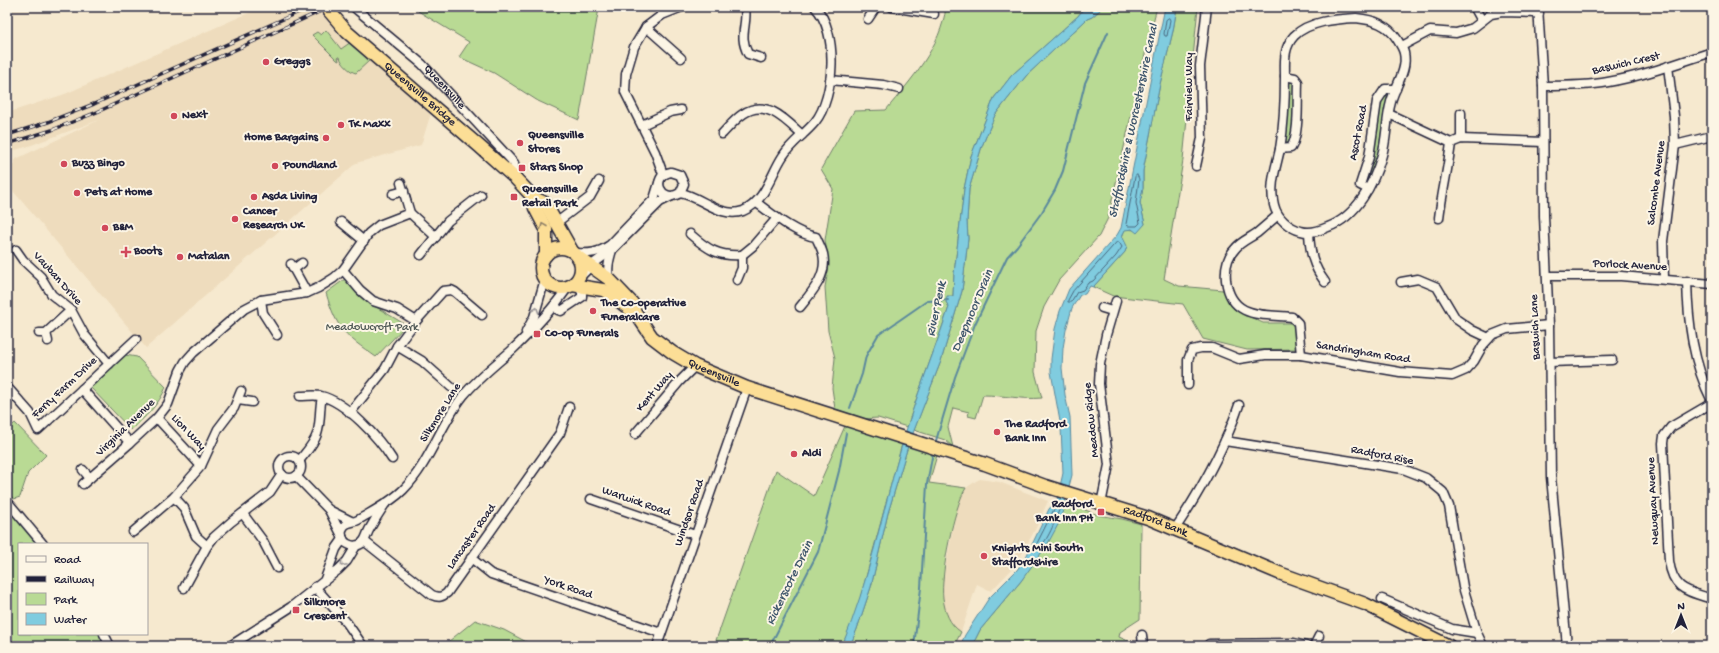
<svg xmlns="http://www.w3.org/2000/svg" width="1719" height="653" font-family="'Gochi Hand',sans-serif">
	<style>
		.built { fill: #eedcbd }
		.green { fill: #b9da94; stroke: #6e7e68 }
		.water { fill: #80ccdf; stroke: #5a889d }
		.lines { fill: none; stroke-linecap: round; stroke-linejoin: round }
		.shore { stroke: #48667d; stroke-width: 1 }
		.stream { stroke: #5a889d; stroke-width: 2 }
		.minor-casing { stroke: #22223b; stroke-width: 11 }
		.highway-casing { stroke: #22223b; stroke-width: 15 }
		.minor { stroke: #fcf5e5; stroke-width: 8 }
		.highway { stroke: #fcde96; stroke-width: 12 }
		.rail-casing { stroke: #22223b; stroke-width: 3.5 }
		.rail { stroke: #fcf5e5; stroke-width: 2; stroke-dasharray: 6; stroke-linecap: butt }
		.highway-bridge-casing { stroke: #22223b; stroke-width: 15; stroke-linecap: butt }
		.highway-bridge { stroke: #fcde96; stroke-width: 12 }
		.oneway { stroke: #8f8068 }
		.oneway2 { stroke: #9a9698 }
		.poi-dot { fill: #d1495b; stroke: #fcf5e5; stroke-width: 1.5 }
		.labels { text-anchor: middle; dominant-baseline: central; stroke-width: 4; stroke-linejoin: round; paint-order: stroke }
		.poi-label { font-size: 12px; font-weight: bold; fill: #22223b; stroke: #fcf5e5; text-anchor: start }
		.street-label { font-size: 12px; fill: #22223b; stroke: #fcf5e5 }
		.park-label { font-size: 12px; fill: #4f5956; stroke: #fcf5e5 }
		.water-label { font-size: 13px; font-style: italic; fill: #3e556c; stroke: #fcf5e5 }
	</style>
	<rect width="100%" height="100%" fill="#f6e9cf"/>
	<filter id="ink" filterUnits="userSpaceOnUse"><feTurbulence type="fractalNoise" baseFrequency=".025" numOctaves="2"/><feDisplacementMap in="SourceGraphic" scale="8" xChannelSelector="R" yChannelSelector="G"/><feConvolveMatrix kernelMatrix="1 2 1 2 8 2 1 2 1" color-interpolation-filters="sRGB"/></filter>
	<g filter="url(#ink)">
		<path class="built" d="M262,7H319L323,15L431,113L421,145L356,163L146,348L8,185L9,172L16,159L99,120L26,147L7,152V113L65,94Z
			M980,479L999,482L1048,501L1036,528L1015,566L991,591L977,584L961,632L955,628L948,619L944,608L942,585L956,511L959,501L966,488L976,481Z"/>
		<path class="green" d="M421,7H601L599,8L579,120L538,101L494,73L459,57L469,42L418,11Z
			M946,7H1085L1078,16L1012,75L994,98L971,156L964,189L954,274L953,296L946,302L949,307C936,347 920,386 907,427L878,418L863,419L835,409L832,388L835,358L828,331L825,287L829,265L825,240L833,189L821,169L854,111L886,110C911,80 941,47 946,7Z
			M1100,7H1157L1146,50L1108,218L1099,236L1059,280L1044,307L1036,331L1035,372L1042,398C1022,400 1003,395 983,395L976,418L968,416L969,412L953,408L948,427L953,447L945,440L914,430L941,361L962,291L968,239L967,221L969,189L982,146L995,115L1026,76L1087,19L1092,17L1100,10Z
			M1177,7H1198L1183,160L1164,279L1179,286L1223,290L1235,310L1263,323H1294L1297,336L1296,349L1247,350L1203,339L1183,304L1113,296L1093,287L1125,252V244L1122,237L1125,229L1135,230L1145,224L1140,203L1143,188V171L1160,84L1173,31Z
			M326,30L341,49L351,42L370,60L356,73C350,72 341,63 340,57H338L339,61L337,60L312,35L317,32L321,35Z
			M1289,81L1296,82L1291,142L1284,143Z
			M1390,92L1385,110L1377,160L1367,184L1363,182L1379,104L1384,93Z
			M345,279L368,302L406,325L376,357C345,335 337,330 326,293Z
			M125,355L137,357L166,387C159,405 145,417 131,430L90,387Z
			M15,423L46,455L28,473L20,497L14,499L7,492V430Z
			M845,426L902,444L856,614L842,646H714L776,470L814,496Z
			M908,446L937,455L929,483L966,488C954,506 940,576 943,598C945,612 949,624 961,632L954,646H850L857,629L871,587L888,513Z
			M1065,502L1098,515L1122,519L1141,524L1140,619L1120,632L1119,637L1133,643L1134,646H972L980,630L1021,581L1060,521Z
			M7,506L40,544H19V634H101L107,646H7Z
			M475,620L504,630L534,646H443Z"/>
		<path class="water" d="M1085,7H1100V10L1092,17L1087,19L1026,76L995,115L982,146L969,189L967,221L968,239L962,291L941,361L908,446L888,513L871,587L857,629L850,646H842C869,582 882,512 902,445C915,398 934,353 949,307L946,302L947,296H953L954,274L964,189L971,156L994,98L1012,75L1078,16Z
			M1165,7H1177L1173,31L1160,84L1143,171V188L1140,203L1145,224L1137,233L1132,229L1125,230L1122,236L1127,246L1125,252L1093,287L1090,286L1085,294L1080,295L1072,308L1066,330L1063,348L1062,368L1065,395L1070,417L1072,475L1060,521L1047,545L1021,581L980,630L972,646H960L965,635L989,598L1017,570L1027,555L1049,509L1057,500L1063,473L1061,427L1051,372V359L1055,329L1060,311L1069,289L1117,235L1121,228Z"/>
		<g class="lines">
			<path class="shore" d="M1169,18L1170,20L1167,36H1165L1164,34L1166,20Z
				M1137,175L1139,179L1136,203L1140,223L1137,226H1128L1126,224L1135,177Z
				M1117,242H1119L1122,247L1116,256L1093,281L1088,283L1083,290L1077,292L1071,302H1068V300L1073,291Z
				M1055,508H1057L1059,510C1056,519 1047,543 1039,547L1037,544Z"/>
			<path class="stream" d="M850,408L862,374L866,356L878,335L927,301L948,300
				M935,444L955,377L975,324L1007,257L1017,246L1042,212L1055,190L1063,171L1085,83L1108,32
				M770,646L818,552L839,471L846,433
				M914,646L921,588L927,484L933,452"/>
			<g class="minor-casing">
				<g id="minor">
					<path d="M745,7C748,25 738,35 748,54L761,58"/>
					<path d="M892,7L934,14"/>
					<path d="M1475,7L1476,10L1482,21"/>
					<path d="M1538,7L1543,86L1544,216L1549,325L1551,477L1567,646"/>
					<path id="s1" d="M356,9L422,64L514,163L516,179"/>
					<path d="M1356,18C1374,20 1387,24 1397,39C1400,44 1403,48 1404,53C1408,70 1395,86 1391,102C1386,119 1387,138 1382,155C1374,184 1356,217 1328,227C1319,231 1310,234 1301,231C1289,228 1277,218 1274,205C1269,185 1276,168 1280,149C1284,125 1285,101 1285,77C1285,62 1283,48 1294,36C1309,21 1336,19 1356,18Z"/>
					<path d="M868,19L876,7"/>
					<path d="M646,27L681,58"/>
					<path d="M1402,46L1430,31L1456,33L1473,28L1491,14L1502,12L1539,13"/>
					<path d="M830,80L883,85L899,89"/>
					<path d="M1543,86C1565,86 1587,86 1608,82C1643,76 1678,63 1712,52"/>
					<path d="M1461,113V139"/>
					<path d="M1389,114L1451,143L1461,139L1543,142"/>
					<path d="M642,125L670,112L681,110"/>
					<path d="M722,134C728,128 735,119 743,114C766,98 786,120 802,135"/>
					<path d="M1675,145L1712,136"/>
					<path d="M1280,149L1291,148C1300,133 1297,101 1298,82L1295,78L1285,76"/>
					<path d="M1196,166L1202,138L1200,66L1207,7"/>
					<path d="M663,174L655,152L625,92L626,74L634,47L646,27L662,15L682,7"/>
					<path d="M401,183L410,213L436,237"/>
					<path d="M1368,189L1360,185L1369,157L1377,101L1385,89H1396"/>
					<path d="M680,193L684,184L680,175L671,172C649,176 661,205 680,193C701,196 720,219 743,211C765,202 771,174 783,156C791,143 805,134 815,122C835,97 839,31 815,7"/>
					<path d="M393,194L404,191"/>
					<path d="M757,203C773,215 796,234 816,237C818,242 822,249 823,254C828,275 812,292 800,307"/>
					<path d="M1278,215C1271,221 1264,227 1257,233C1250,238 1240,242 1235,249C1227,257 1225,269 1226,280C1231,319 1262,314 1292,317L1298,323L1301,355"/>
					<path d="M1439,218C1442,193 1448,169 1451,143"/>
					<path d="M341,222L364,241"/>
					<path d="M556,223L590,197L599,181"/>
					<path d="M1309,233C1310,252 1313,266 1325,282"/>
					<path d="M690,234C707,249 719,257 742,255"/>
					<path d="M16,250L23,260L41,277L52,295L71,310L84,334L109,364"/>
					<path d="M576,253C589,254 599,253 610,245L654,199L659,183"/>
					<path d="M421,255L448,221L481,195"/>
					<path d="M742,255L753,246L777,218"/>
					<path d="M291,264L307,293"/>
					<path d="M294,269L302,263"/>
					<path d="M343,270L360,290L373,301L397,309L416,321"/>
					<path d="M1547,276H1621L1712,284"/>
					<path d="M580,277L593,264L612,250L660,202L672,196"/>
					<path d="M609,279C607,268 609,260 612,250"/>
					<path d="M1664,279L1663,241L1675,145L1674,116L1668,66"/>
					<path d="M737,280L742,268V255"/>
					<path d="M1687,281C1688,322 1693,364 1712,401"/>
					<path d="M1401,282L1418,279L1437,287L1456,319L1472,330L1489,338"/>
					<path d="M261,300L263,313L277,335"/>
					<path d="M556,305L558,310L561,311L582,297V292L578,286"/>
					<path d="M1102,308L1112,311"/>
					<path d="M526,332L534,317L545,279"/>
					<path d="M39,333H46L71,310"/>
					<path d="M46,333L48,341"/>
					<path d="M397,346L422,361L451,387"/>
					<path d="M1549,362L1612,360"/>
					<path d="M1188,385V360L1192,350L1201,348H1212L1239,359L1265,355H1301L1400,372L1452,376L1466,370L1474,361L1483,345L1492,335L1507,329L1549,325"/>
					<path d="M7,387L30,413L38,430L136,339"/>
					<path d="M82,389L130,443"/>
					<path d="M300,396C307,396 314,395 321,396C346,402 379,438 392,459"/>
					<path d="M238,400L252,402"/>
					<path d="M1712,403L1671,427L1664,436L1663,443L1669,561C1673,590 1687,591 1712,599"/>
					<path d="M350,413L385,369L397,346L416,321L443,291L451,290L455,292L482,315"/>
					<path d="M157,418L201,466"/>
					<path d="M635,434L680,381L695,366"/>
					<path d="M1225,441L1403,469L1426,478L1443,492L1449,506L1463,587L1477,633L1483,646"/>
					<circle cx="290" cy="467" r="11"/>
					<path d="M299,461C306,452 314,444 317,434C321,423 319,409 322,397"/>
					<path d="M83,470L90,478"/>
					<path d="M296,476L329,510L351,521"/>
					<path d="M83,484L130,443L157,418L168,404L180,371L185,362L193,353L244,309L261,300L307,293L318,288L334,278L343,270L369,233L379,225L410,213"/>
					<path d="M174,497L184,508L196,536L207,546"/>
					<path d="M591,499L695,535"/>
					<path d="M7,501L43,544"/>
					<path d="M385,504C379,513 374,521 369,530C367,534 366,538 364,541C360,546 353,547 348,544C341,541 340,531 344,526C348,521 353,523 358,520C373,511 390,503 403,490C430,463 440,425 463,396C478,378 495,365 512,350C532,331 552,310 568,287"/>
					<path d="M1101,504L1109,465L1099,384L1100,364L1106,335L1116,301"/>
					<path d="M329,510L342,536"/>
					<path d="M243,514L263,541L277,568"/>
					<path d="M1175,529C1201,490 1224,450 1239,405"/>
					<path d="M133,532L174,497L201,466L218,429L234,408L241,391"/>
					<path d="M364,541L432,595C439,598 442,597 447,593L560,433L569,407"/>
					<path d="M471,558L491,574L661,633"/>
					<path d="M325,579L336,549L343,539"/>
					<path d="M315,587L347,623L363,646"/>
					<path d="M184,588L207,546L214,537L231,522L270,492L282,474"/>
					<path d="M1382,599L1452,629L1477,633"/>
					<path d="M104,634L110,646"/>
					<path d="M1142,635L1143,646"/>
					<path d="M1209,644L1294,643L1306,646"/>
					<path d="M230,646L291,607L338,570L347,561L356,546"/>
					<path d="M657,646L747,388"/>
					<path d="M1314,646L1319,636"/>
				</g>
			</g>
			<g class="highway-casing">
				<g id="highway">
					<path id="s2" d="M330,12L347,32L479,146L516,179L534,198L545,203L572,251"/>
					<path d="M534,198L535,208L546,229V255"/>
					<circle cx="561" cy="268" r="20"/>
					<path id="s3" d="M578,257L609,279L632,303L635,312L652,337L673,353L695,366L747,388L985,464L1045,486L1148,518L1279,573L1365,604L1449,646"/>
					<path d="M572,285L603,290L610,294L632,311"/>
				</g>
			</g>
			<use href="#minor" class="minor"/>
			<use href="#highway" class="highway"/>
			<g class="rail-casing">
				<path id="rail" d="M7,135L48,122L94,104L310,7
					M7,144L52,130L97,112L330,7"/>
			</g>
			<use href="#rail" class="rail"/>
			<g class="highway-bridge-casing">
				<path id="highway-bridge" d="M327,7L330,12"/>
			</g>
			<use href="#highway-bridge" class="highway-bridge"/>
		</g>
		<defs><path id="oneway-chevron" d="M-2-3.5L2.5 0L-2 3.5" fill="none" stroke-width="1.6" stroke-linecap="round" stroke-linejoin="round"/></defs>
		<use class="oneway" href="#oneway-chevron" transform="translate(543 226) rotate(-112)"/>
		<g class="oneway2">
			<use href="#oneway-chevron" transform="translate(536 310) rotate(-71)"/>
			<use href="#oneway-chevron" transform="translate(343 564) rotate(131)"/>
		</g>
	</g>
	<g class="poi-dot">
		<circle cx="266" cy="62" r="4"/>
		<circle cx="174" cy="116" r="4"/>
		<circle cx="341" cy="125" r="4"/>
		<circle cx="326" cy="138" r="4"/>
		<circle cx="520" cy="143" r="4"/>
		<circle cx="64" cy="164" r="4"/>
		<circle cx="275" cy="166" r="4"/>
		<rect x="518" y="164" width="8" height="8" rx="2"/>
		<circle cx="77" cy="193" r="4"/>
		<circle cx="254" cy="197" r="4"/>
		<rect x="510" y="193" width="8" height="8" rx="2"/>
		<circle cx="235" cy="219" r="4"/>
		<circle cx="105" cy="228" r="4"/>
		<path d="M124 246h4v4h4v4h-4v4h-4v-4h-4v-4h4z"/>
		<circle cx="180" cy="257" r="4"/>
		<circle cx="593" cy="311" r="4"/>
		<rect x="533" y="330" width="8" height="8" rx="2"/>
		<circle cx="997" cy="432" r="4"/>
		<circle cx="794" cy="454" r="4"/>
		<rect x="1097" y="508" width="8" height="8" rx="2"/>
		<circle cx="984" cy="556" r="4"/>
		<rect x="292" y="606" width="8" height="8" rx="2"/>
	</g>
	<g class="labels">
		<g class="poi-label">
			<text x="274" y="62">Greggs</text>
			<text x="182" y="116">Next</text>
			<text x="349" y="125">TK Maxx</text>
			<text x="528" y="136">Queensville<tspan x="528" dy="14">Stores</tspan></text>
			<text x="318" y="138" text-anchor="end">Home Bargains</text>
			<text x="72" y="164">Buzz Bingo</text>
			<text x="283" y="166">Poundland</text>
			<text x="530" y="168">Stars Shop</text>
			<text x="522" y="190">Queensville<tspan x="522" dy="14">Retail Park</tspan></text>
			<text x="85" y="193">Pets at Home</text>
			<text x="262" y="197">Asda Living</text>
			<text x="243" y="212">Cancer<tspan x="243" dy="14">Research UK</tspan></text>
			<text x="113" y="228">B&amp;M</text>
			<text x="134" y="252">Boots</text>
			<text x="188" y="257">Matalan</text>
			<text x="601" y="304">The Co-operative<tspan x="601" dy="14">Funeralcare</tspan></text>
			<text x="545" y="334">Co-op Funerals</text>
			<text x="1005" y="425">The Radford<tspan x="1005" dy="14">Bank Inn</tspan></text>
			<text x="802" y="454">Aldi</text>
			<text x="1093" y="505" text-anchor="end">Radford<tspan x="1093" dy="14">Bank Inn PH</tspan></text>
			<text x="992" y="549">Knights Mini South<tspan x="992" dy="14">Staffordshire</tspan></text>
			<text x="304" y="603">Silkmore<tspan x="304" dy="14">Crescent</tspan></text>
		</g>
		<g class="street-label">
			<text transform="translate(1626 64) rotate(-13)">Baswich Crest</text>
			<text transform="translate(1190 87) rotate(-90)">Fairview Way</text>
			<text stroke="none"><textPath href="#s1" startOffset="118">Queensville</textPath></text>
			<text stroke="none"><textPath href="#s2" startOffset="122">Queensville Bridge</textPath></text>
			<text transform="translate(1359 133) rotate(-79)">Ascot Road</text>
			<text transform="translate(1657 183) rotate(-83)">Salcombe Avenue</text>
			<text transform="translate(1630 266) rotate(3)">Porlock Avenue</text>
			<text transform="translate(57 279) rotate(48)">Vauban Drive</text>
			<text transform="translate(1536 327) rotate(-92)">Baswich Lane</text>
			<text transform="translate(1363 353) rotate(9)">Sandringham Road</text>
			<text stroke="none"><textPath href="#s3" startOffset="183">Queensville</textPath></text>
			<text transform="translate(65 388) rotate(-43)">Ferry Farm Drive</text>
			<text transform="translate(655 392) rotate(-49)">Kent Way</text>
			<text transform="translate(441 413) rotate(-58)">Silkmore Lane</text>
			<text transform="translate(1092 420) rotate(-96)">Meadow Ridge</text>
			<text transform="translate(126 428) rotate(-44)">Virginia Avenue</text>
			<text transform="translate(188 433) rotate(47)">Lion Way</text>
			<text transform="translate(1382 456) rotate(11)">Radford Rise</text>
			<text transform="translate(1654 501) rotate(-93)">Newquay Avenue</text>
			<text transform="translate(636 502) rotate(19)">Warwick Road</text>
			<text transform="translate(690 513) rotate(-71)">Windsor Road</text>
			<text stroke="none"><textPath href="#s3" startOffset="649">Radford Bank</textPath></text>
			<text transform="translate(472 537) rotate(-55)">Lancaster Road</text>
			<text transform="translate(568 588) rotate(19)">York Road</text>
		</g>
		<g class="park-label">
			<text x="372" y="328">Meadowcroft Park</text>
		</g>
		<g class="water-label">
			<text transform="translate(1134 121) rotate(-78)">Staffordshire &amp; Worcestershire Canal</text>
			<text transform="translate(937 309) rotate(-78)">River Penk</text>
			<text transform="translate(973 311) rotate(-67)">Deepmoor Drain</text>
			<text transform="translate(790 583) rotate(-64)">Rickerscote Drain</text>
		</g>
	</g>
	<rect width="1719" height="653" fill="none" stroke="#fcf5e5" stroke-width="24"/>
	<rect x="12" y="12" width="1695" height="629" fill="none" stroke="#22223b" stroke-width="1.5" filter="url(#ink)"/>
	<rect x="18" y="543" width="130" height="92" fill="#fcf5e5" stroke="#a5a1a1"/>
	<rect x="26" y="556" width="20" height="6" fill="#fcf5e5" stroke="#a5a1a1"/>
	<text x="54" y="563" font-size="12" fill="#22223b">Road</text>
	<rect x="26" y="576" width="20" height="6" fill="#22223b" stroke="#a5a1a1"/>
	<text x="54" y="583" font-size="12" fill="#22223b">Railway</text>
	<rect x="26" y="593" width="20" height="12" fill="#b9da94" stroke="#a5a1a1"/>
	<text x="54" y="603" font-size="12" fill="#22223b">Park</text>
	<rect x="26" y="613" width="20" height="12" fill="#80ccdf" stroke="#a5a1a1"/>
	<text x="54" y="623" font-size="12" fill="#22223b">Water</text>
	<g transform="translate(1681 615)" stroke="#fcf5e5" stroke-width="3" paint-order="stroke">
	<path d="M0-3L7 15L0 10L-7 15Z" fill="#22223b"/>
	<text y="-6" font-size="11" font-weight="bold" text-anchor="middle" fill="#22223b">N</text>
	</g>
</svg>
